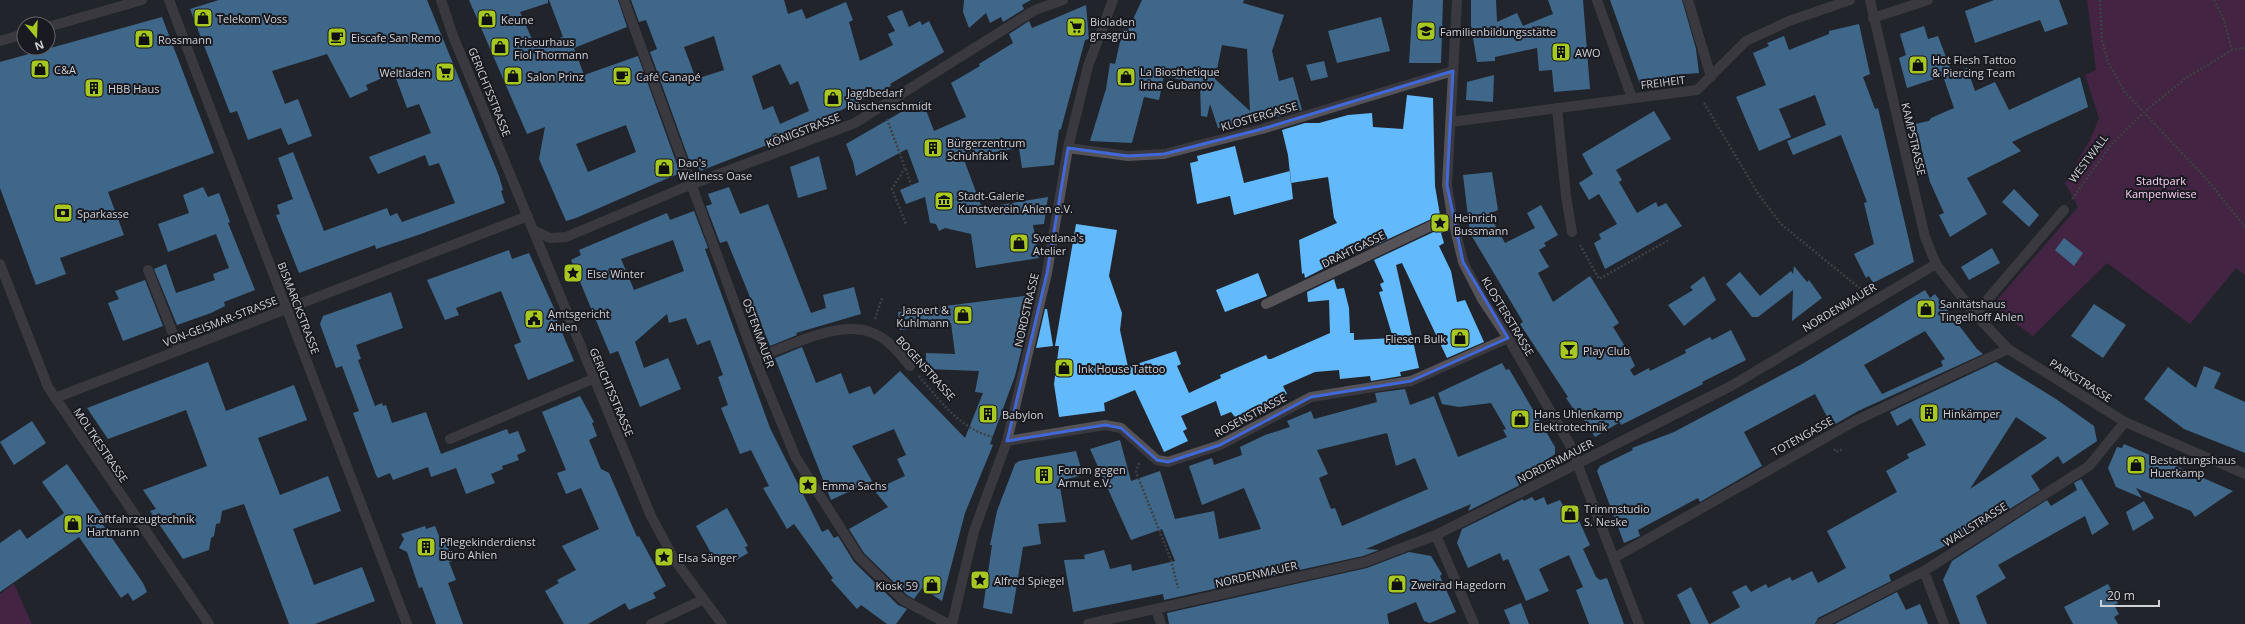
<svg xmlns="http://www.w3.org/2000/svg" width="2245" height="624" font-family="'Open Sans',sans-serif">
	<style>
		.green { fill: #6b245f }
		.building { fill: #62b9fc; fill-rule: evenodd }
		.lines { fill: none; stroke-linecap: round; stroke-linejoin: round }
		.path { stroke: #5d5f65; stroke-width: 2.5; stroke-dasharray: 2 2; stroke-linecap: butt }
		.service { stroke: #555357; stroke-width: 10 }
		.pedestrian { stroke: #555357; stroke-width: 10 }
		.minor { stroke: #555357; stroke-width: 10 }
		.tertiary { stroke: #555357; stroke-width: 10 }
		.marked { fill: none; stroke: #4168d8; stroke-width: 3; stroke-linejoin: round }
		.labels { text-anchor: middle; dominant-baseline: central; stroke-width: 4; stroke-linejoin: round; paint-order: stroke }
		.poi-label { font-size: 11px; fill: #d0d1d6; stroke: #191a21; text-anchor: start }
		.street-label { font-size: 11px; fill: #d0d1d6; stroke: #191a21 }
		.park-label { font-size: 11px; fill: #fcd1f1; stroke: #191a21 }
	</style>
	<rect width="100%" height="100%" fill="#22242b"/>
	<path class="green" d="M2087,0H2245V275L2236,268L2190,324L2107,263L2033,336L2001,313L1997,300L2078,207L2065,183L2090,140L2099,118L2085,75L2096,70Z
		M14,584L30,620L32,624H0V594Z"/>
	<path class="building" d="M219,0H427L499,176L503,190L501,191L505,203L418,235L376,249L375,245L299,273L276,215L280,214L277,205L293,199L278,158L293,152L324,231L387,208L390,216L397,213L402,222L455,203L439,163L429,166L425,155L378,174L369,157L431,133L419,104L407,108L394,73L366,85L368,90L350,98L327,54L272,71L285,104L298,99L312,136L288,145L281,128L248,140L237,111L230,113L190,9Z
		M469,0H548V3L520,12L535,46L563,37L549,0H618L627,27L574,48L584,75L638,56L680,173L576,218L566,221L539,159L545,127L527,134ZM626,125L636,152L588,172L576,144Z
		M631,0H784L788,14L802,9L806,19L846,2L853,20L849,22L860,61L893,45L888,34L895,31L887,16L902,10L909,27L920,21L922,25L929,21L944,52L890,84L891,86L827,117L828,119L798,133L700,171L698,166L692,168L650,52L657,49L646,20L639,22ZM714,36L724,70L696,79L684,47ZM780,64L790,85L798,81L809,111L780,124L773,106L763,110L752,76Z
		M964,0H1031L1022,5L1024,9L1003,22L1001,17L990,23L986,13L969,28L963,12Z
		M1142,0H1244L1243,3L1284,15L1272,51L1279,81L1293,77L1302,110L1278,117L1277,112L1218,128L1210,104L1207,117L1201,116L1200,84L1164,76L1159,100L1144,97L1132,143L1090,141L1106,89L1110,63L1115,64L1123,29L1128,30ZM1222,45L1247,49L1250,111L1215,79Z
		M1413,0H1443L1441,63H1409Z
		M1471,0H1496L1497,22L1517,13L1523,26L1553,14L1548,0H1583L1590,89L1554,92L1552,70L1539,71L1537,48L1495,57V61L1477,62L1471,26Z
		M1610,0H1682L1696,49L1699,73L1672,75L1673,81L1641,87Z
		M1994,0H2059L2068,24L2045,32L2040,20L1975,43L1965,11Z
		M1086,5L1089,39L1085,40L1061,129L1059,130L1054,165L1022,168L1019,148L963,157L982,208L1048,197L1044,224L1033,225L1039,258L976,268L971,234L945,228L939,231L936,224L930,223L925,197L906,204L900,190L919,182L907,149L856,176L853,162L846,144L922,100L934,131L966,117L951,83L980,66L979,64L1013,43L1009,34L1029,21L1032,28Z
		M162,17L214,153L108,192L124,235L60,258L66,274L36,285L0,188V62Z
		M1381,17L1390,51L1337,63L1328,31Z
		M1859,24L1870,74L1863,77L1875,109L1878,108L1914,262L1873,283L1869,276L1866,278L1854,254L1874,244L1864,203L1867,202L1841,135L1793,155L1787,141L1826,125L1815,95L1779,109L1791,137L1759,151L1736,97L1766,85L1753,53L1769,46L1767,43L1784,36L1789,50L1829,34V31Z
		M1924,26L1928,39L1938,36L1952,73L1907,88L1899,58L1906,55L1900,34Z
		M1324,61L1328,77L1311,81L1306,65Z
		M1967,68L1975,91L1995,82L2009,110L2080,77L2088,107L2012,142L2021,151L1967,178L1987,214L1950,237L1939,215L1944,213L1930,182L1915,124L1929,121L1931,118L1954,108L1943,76Z
		M1494,75L1493,102L1466,100L1467,82Z
		M1407,95L1433,98L1435,186L1440,215L1369,248L1368,247L1352,254L1348,246V256L1305,278L1304,273L1302,274L1299,240L1337,223L1334,218L1328,177L1291,183L1288,155L1282,130L1305,123H1319L1348,115L1372,113L1373,127L1403,129Z
		M1654,111L1671,139L1616,170L1622,180L1619,182L1637,213L1656,202L1658,207L1666,203L1682,226L1605,269L1594,243L1601,239L1599,234L1617,224L1599,194L1589,200L1579,183L1593,174L1582,154Z
		M1235,146L1244,183L1290,171L1293,199L1234,215L1230,196L1197,204L1190,163L1198,161L1197,156Z
		M819,156L827,189L798,198L790,167Z
		M1492,172L1498,210L1489,214L1505,243L1535,228L1527,213L1541,205L1558,235L1544,243L1546,246L1539,250L1549,267L1538,273L1553,302L1590,276L1619,323L1613,327L1628,351L1635,366L1630,370L1634,376L1649,368L1650,371L1686,353L1685,350L1710,337L1712,340L1731,330L1746,360L1702,382L1703,384L1621,425L1620,422L1595,437L1581,415L1579,417L1566,398L1568,397L1520,324L1523,322L1470,233L1463,175Z
		M203,187L208,197L219,193L230,222L228,223L255,290L224,302L225,306L211,313L177,325L154,269L166,264L176,293L215,280L213,274L229,268L216,234L168,252L158,224L189,213L183,195Z
		M729,187L740,214L768,204L811,313L826,308L823,295L854,287L861,314L796,333L797,335L770,346L727,241L720,243L706,206L712,204L708,194Z
		M2014,189L2039,215L2029,227L2002,202Z
		M694,211L708,248L705,249L770,428L822,532L828,529L834,538L838,536L854,562L898,605L907,609L896,624H887L861,605L857,609L831,580L833,578L794,524L787,529L763,488L769,486L751,450L740,454L721,408L728,405L718,377L723,375L710,340L697,345L686,318L669,323L667,314L635,342L644,368L668,358L681,389L640,407L618,351L610,354L571,260L581,255L579,250L667,213L670,220ZM673,240L684,271L634,290L621,259Z
		M1076,224L1117,230L1109,276L1122,313L1120,330L1128,367L1176,351L1181,364L1177,366L1189,393L1221,378L1220,375L1266,355L1268,359H1271L1330,333L1329,300L1308,302L1307,292L1334,279L1337,289L1344,288L1349,308L1350,333H1354V340L1393,338L1379,292L1383,291L1380,284L1384,282L1374,260L1442,228L1443,232L1441,233L1444,243L1439,246L1451,271L1457,302L1465,300L1484,342L1447,358L1402,263L1396,265L1419,368L1400,372L1401,376L1371,381L1370,376L1340,379L1339,370L1315,372L1283,386L1287,394L1235,417L1231,412L1221,416L1216,401L1181,416L1187,429L1183,431L1188,441L1164,452L1135,390L1104,403L1105,411L1059,417L1054,384L1059,346H1055Z
		M2064,238L2083,253L2074,266L2055,250Z
		M1992,248L2000,263L1969,280L1961,267Z
		M509,250L512,259L529,253L558,317L556,318L574,361L528,380L514,345L521,342L501,291L456,308L459,315L445,320L427,280Z
		M1794,266L1807,282L1809,280L1822,298L1792,321L1793,290L1758,317H1752L1726,284L1740,272L1760,296L1791,271L1793,274Z
		M1258,273L1267,296L1225,312L1216,290Z
		M1704,276L1716,300L1684,326L1668,305L1693,290L1690,287Z
		M145,280L163,326L123,341L108,303L119,299L115,291Z
		M1925,290L1930,298L1935,294L1977,349L1983,354L1858,411L1832,426L1815,394L1744,432L1762,466L1700,502L1698,498L1638,530L1640,536L1624,543L1597,471L1600,466L1633,450L1632,448L1674,432L1802,364ZM1925,331L1945,359L1941,361L1943,366L1882,394L1864,365Z
		M391,292L403,328L356,345L361,359L358,360L375,406L382,403L383,406L386,405L392,423L426,412L441,454L507,429L509,434L518,431L526,451L517,455L519,460L502,466L503,469L491,474L495,483L466,494L456,468L431,477L428,467L393,480L390,473L378,478L376,475L353,413L359,411L342,366L336,368L320,324L323,316Z
		M1032,295L1030,307H1032L1015,376L990,444L993,445L965,513L942,601L922,588L914,599L907,595L864,553L849,529L888,507L874,490L905,476L897,459L906,455L894,429L852,446L872,481L831,500L775,358L802,347L816,383L841,373L849,394L870,386L874,395L900,371L965,438L983,393L975,392L979,371L926,369V353L955,354L951,323L900,330L898,312Z
		M2094,304L2126,325L2103,358L2071,336Z
		M1045,309H1047L1053,346L1036,348Z
		M208,362L226,411L294,385L307,420L258,438L280,495L328,476L341,511L293,529L314,585L362,567L375,601L315,624H289L244,504L222,511L220,523L216,524L214,536L211,538L209,550L183,559L150,511L156,509L143,490L207,466L186,410L108,439L87,408Z
		M1996,362L2056,399L2094,426L2097,441L2063,464L2058,456L2031,476L2040,490L1963,538L1964,536L1889,575L1891,581L1818,618L1815,624H1710L1740,607L1732,592L1746,585L1751,592L1766,584L1768,588L1790,577L1792,581L1812,571L1818,583L1846,568L1827,531L1897,492L1886,471L1909,458L1907,454L1926,445L1911,418L1897,426L1890,412ZM2016,417L2047,438L1970,489Z
		M1502,363L1506,370L1509,369L1555,447V454L1523,477L1526,481L1518,486L1468,511L1471,504L1366,549L1379,550L1363,556L1164,600L1163,594L1073,612L1064,560L1085,559L1084,555L1104,550L1110,569L1131,564L1132,571L1175,561L1162,529L1131,540L1090,449L1120,440L1131,481L1160,471L1175,519L1214,511L1219,539L1261,529L1244,488L1202,505L1189,466L1212,458L1214,465L1242,455L1240,447L1265,435L1290,427L1287,421L1311,411L1314,419L1377,402L1375,393L1405,389L1410,405L1434,396L1458,457L1507,437L1503,430L1506,429L1491,403L1459,407L1442,404L1438,393ZM1387,433L1396,466L1415,458L1428,489L1342,526L1335,508L1331,509L1319,478L1328,474L1317,450Z
		M2204,366L2221,373L2214,388L2245,402V453L2184,429L2144,399L2168,367L2196,388Z
		M580,396L594,422L592,423L597,436L589,440L601,469L609,473L637,537L639,536L666,586L653,593L656,598L629,610L625,603L588,624H564L545,591L559,583L557,580L576,570L562,546L599,529L581,488L566,494L557,473L566,470L542,412Z
		M32,421L46,443L14,465L0,442Z
		M2124,444L2178,467L2233,491L2195,517L2191,511L2136,488L2142,498L2116,487L2108,468L2117,447L2122,448Z
		M1076,451L1083,475L1059,481L1066,522L1038,524L1041,544L1023,547L1012,614L983,608L992,545H990L997,511L1015,464L1019,461Z
		M67,464L105,519L101,522L143,583L147,592L133,601L128,593L121,598L79,537L0,592V543L20,529L27,539L64,513L42,482Z
		M2081,479L2109,524L2092,535L2085,516L1998,565L2006,578L1976,596L1987,624H1960L1943,580L1952,561L2047,500L2051,506L2077,490L2074,483Z
		M1532,497L1535,501L1544,497L1547,505L1560,500L1565,509L1572,505L1590,545L1583,549L1596,577L1600,580L1607,578L1624,624H1589L1576,590L1583,587L1569,555L1539,569L1549,591L1526,601L1508,559L1503,561L1500,553L1468,568L1457,543L1462,529L1523,499L1524,501Z
		M2144,501L2154,518L2133,531L2126,512Z
		M727,508L748,546L745,547L748,553L733,562L727,564L724,560L717,564L696,526Z
		M425,526L426,529L435,526L441,541L445,539L453,561L449,562L456,580L448,583L463,624H436L422,587L419,588L407,552L399,548L404,539L401,534Z
		M1409,552L1431,556L1442,574L1440,576L1456,612L1430,623L1424,621L1416,602L1387,614L1389,624H1169L1167,613L1367,568Z
		M2108,584L2118,603L2114,605L2119,614L2114,617L2118,624H2073L2064,607Z
		M1691,587L1703,612L1709,624H1691L1677,595Z
		M1897,592L1906,610L1920,604L1928,624H1835Z
		M1521,603L1529,624H1510L1504,610Z"/>
	<g class="lines">
		<path class="path" d="M2100,0L2102,40L2108,62L2124,91L2209,182L2245,227
			M2214,0L2224,20L2232,50
			M1704,103L1759,195L1781,224L1863,291
			M887,119L905,168L892,189L906,224
			M906,169L911,185
			M2072,199L2111,145L2143,113L2186,78L2232,50L2245,48
			M1580,245L1599,279L1669,240
			M875,319L882,298
			M919,376C940,401 960,429 993,437
			M1834,449L1836,452L1843,449
			M1139,463L1136,472L1171,560L1178,588"/>
		<path class="service" d="M1557,108L1566,196L1572,232
			M148,270L179,349
			M1266,304L1452,216
			M1975,314L2064,210
			M450,439L593,379
			M1614,558L1855,421L2008,349"/>
		<path class="pedestrian" d="M169,0L194,66
			M48,27L142,0
			M0,41L24,34"/>
		<path class="minor" d="M624,0L755,359L796,458L859,557L903,600L948,624
			M1457,0L1447,185L1452,216L1463,262L1482,299L1508,338L1570,445L1639,624
			M1597,0L1632,98
			M1688,0L1711,77
			M1873,18L1928,0
			M194,66L407,624
			M1451,122L1697,90L1746,41L1789,21L1850,0
			M1068,148L1128,156L1164,154L1262,129L1453,71
			M533,230L550,238L566,237L690,185L855,123L1035,10L1063,0
			M755,359C785,347 839,320 870,332C887,337 899,353 910,366
			M55,398L528,216
			M1007,441L1105,425L1121,428L1157,460L1168,462L1220,445L1311,397L1411,381L1508,338
			M1436,535L1474,624
			M1924,571L1944,624
			M1156,609L1161,624
			M651,624L702,600
			M952,624L974,531L1007,441L1047,273L1068,148L1088,66L1113,0
			M1088,624L1365,562L1436,535L1731,386L1936,264
			M1821,624L1924,571L2089,466L2125,422"/>
		<path class="tertiary" d="M441,0L453,36L651,516L674,559L722,624
			M1870,0L1925,237L1936,264L1975,314L2008,349L2125,422L2245,474
			M0,264L48,387L209,624"/>
	</g>
	<path d="M0 0H2245V624H0ZM1453,71L1447,185L1463,262L1508,338L1411,381L1311,397L1220,445L1168,462L1157,460L1121,428L1105,425L1007,441L1047,273L1068,148L1128,156L1164,154L1262,129Z" fill="#22242b" fill-opacity=".55" fill-rule="evenodd"/>
	<path class="marked" d="M1453,71L1447,185L1463,262L1508,338L1411,381L1311,397L1220,445L1168,462L1157,460L1121,428L1105,425L1007,441L1047,273L1068,148L1128,156L1164,154L1262,129Z"/>
	<defs>
		<g id="shop-square" transform="scale(1)"><rect x="-9" y="-9" width="18" height="18" rx="4" fill="#a6c821" stroke="#191a21"/><path d="M-5-2.5h2.3a2.7 3.5 0 0 1 5.4 0H5L5.5 6h-11ZM-1.5-2.5h3a1.5 2.3 0 0 0-3 0Z" fill="#111"/></g>
		<g id="supermarket-square" transform="scale(1)"><rect x="-9" y="-9" width="18" height="18" rx="4" fill="#a6c821" stroke="#191a21"/><path d="M-6-5.5h2.5l.6 2H6L4.5 2H-2.5L-4.4-4H-6ZM-1.5 3.2a1.3 1.3 0 1 0 .1 0ZM3 3.2a1.3 1.3 0 1 0 .1 0Z" fill="#111"/></g>
		<g id="school-square" transform="scale(1)"><rect x="-9" y="-9" width="18" height="18" rx="4" fill="#a6c821" stroke="#191a21"/><path d="M0-5L7-2L0 1L-7-2ZM-4 1L0 2.5L4 1V4Q0 6-4 4Z" fill="#111"/></g>
		<g id="cafe-square" transform="scale(1)"><rect x="-9" y="-9" width="18" height="18" rx="4" fill="#a6c821" stroke="#191a21"/><path d="M-5.5-4.5H6V0H3Q3 3.5 0 3.5H-2.5Q-5.5 3.5-5.5 0ZM3-3.2v2h1.7v-2ZM-6 4.5H4V6H-6Z" fill="#111"/></g>
		<g id="building-square" transform="scale(1)"><rect x="-9" y="-9" width="18" height="18" rx="4" fill="#a6c821" stroke="#191a21"/><path d="M-4-6H4V6H1V3H-1V6H-4ZM-2.5-4.3h1.7v1.8h-1.7ZM.8-4.3h1.7v1.8H.8ZM-2.5-1h1.7V.8h-1.7ZM.8-1h1.7V.8H.8Z" fill="#111"/></g>
		<g id="museum-square" transform="scale(1)"><rect x="-9" y="-9" width="18" height="18" rx="4" fill="#a6c821" stroke="#191a21"/><path d="M0-6L6-3V-2H-6V-3ZM-5-1h2V3h-2ZM-1-1h2V3h-2ZM3-1h2V3H3ZM-6 4H6V6H-6Z" fill="#111"/></g>
		<g id="bank-square" transform="scale(1)"><rect x="-9" y="-9" width="18" height="18" rx="4" fill="#a6c821" stroke="#191a21"/><path d="M-6-4H6V4H-6ZM0-2.3a2.3 2.3 0 1 0 0 4.6a2.3 2.3 0 1 0 0-4.6Z" fill="#111"/></g>
		<g id="sight-square" transform="scale(1)"><rect x="-9" y="-9" width="18" height="18" rx="4" fill="#a6c821" stroke="#191a21"/><path d="M0-6L1.8-2.2L6-1.7L2.9 1.2L3.7 5.4L0 3.3L-3.7 5.4L-2.9 1.2L-6-1.7L-1.8-2.2Z" fill="#111"/></g>
		<g id="civic-square" transform="scale(1)"><rect x="-9" y="-9" width="18" height="18" rx="4" fill="#a6c821" stroke="#191a21"/><path d="M-.6-6.5H3V-4.5H.6V-3L4-1V1h2V6H-6V1h2V-1L-.6-3ZM-1.2 2.5V6h2.4V2.5Z" fill="#111"/></g>
		<g id="bar-square" transform="scale(1)"><rect x="-9" y="-9" width="18" height="18" rx="4" fill="#a6c821" stroke="#191a21"/><path d="M-6-5H6L.8 .8V4.5H3.5V6h-7V4.5H-.8V.8Z" fill="#111"/></g>
	</defs>
	<g fill-rule="evenodd">
		<use href="#shop-square" x="203" y="18"/>
		<use href="#shop-square" x="487" y="19"/>
		<use href="#supermarket-square" x="1076" y="27"/>
		<use href="#school-square" x="1426" y="31"/>
		<use href="#cafe-square" x="337" y="37"/>
		<use href="#shop-square" x="144" y="39"/>
		<use href="#shop-square" x="500" y="47"/>
		<use href="#building-square" x="1561" y="52"/>
		<use href="#shop-square" x="1918" y="65"/>
		<use href="#shop-square" x="40" y="69"/>
		<use href="#supermarket-square" x="445" y="72"/>
		<use href="#shop-square" x="513" y="76"/>
		<use href="#cafe-square" x="622" y="76"/>
		<use href="#shop-square" x="1126" y="77"/>
		<use href="#building-square" x="94" y="88"/>
		<use href="#shop-square" x="833" y="98"/>
		<use href="#building-square" x="933" y="148"/>
		<use href="#shop-square" x="664" y="168"/>
		<use href="#museum-square" x="944" y="201"/>
		<use href="#bank-square" x="63" y="213"/>
		<use href="#sight-square" x="1440" y="223"/>
		<use href="#shop-square" x="1019" y="243"/>
		<use href="#sight-square" x="573" y="273"/>
		<use href="#shop-square" x="1926" y="309"/>
		<use href="#shop-square" x="963" y="315"/>
		<use href="#civic-square" x="534" y="319"/>
		<use href="#shop-square" x="1460" y="338"/>
		<use href="#bar-square" x="1569" y="350"/>
		<use href="#shop-square" x="1064" y="368"/>
		<use href="#building-square" x="1929" y="413"/>
		<use href="#building-square" x="988" y="414"/>
		<use href="#shop-square" x="1520" y="419"/>
		<use href="#shop-square" x="2136" y="465"/>
		<use href="#building-square" x="1044" y="475"/>
		<use href="#sight-square" x="808" y="485"/>
		<use href="#shop-square" x="1570" y="514"/>
		<use href="#shop-square" x="73" y="524"/>
		<use href="#building-square" x="426" y="547"/>
		<use href="#sight-square" x="664" y="557"/>
		<use href="#sight-square" x="980" y="580"/>
		<use href="#shop-square" x="1397" y="584"/>
		<use href="#shop-square" x="932" y="585"/>
	</g>
	<g class="labels">
		<g class="poi-label">
			<text x="217" y="18">Telekom Voss</text>
			<text x="501" y="19">Keune</text>
			<text x="1090" y="21">Bioladen<tspan x="1090" dy="13">grasgrün</tspan></text>
			<text x="1440" y="31">Familienbildungsstätte</text>
			<text x="351" y="37">Eiscafe San Remo</text>
			<text x="158" y="39">Rossmann</text>
			<text x="514" y="41">Friseurhaus<tspan x="514" dy="13">Fiol Thormann</tspan></text>
			<text x="1575" y="52">AWO</text>
			<text x="1932" y="59">Hot Flesh Tattoo<tspan x="1932" dy="13">&amp; Piercing Team</tspan></text>
			<text x="54" y="69">C&amp;A</text>
			<text x="1140" y="71">La Biosthetique<tspan x="1140" dy="13">Irina Gubanov</tspan></text>
			<text x="431" y="72" text-anchor="end">Weltladen</text>
			<text x="527" y="76">Salon Prinz</text>
			<text x="636" y="76">Café Canapé</text>
			<text x="108" y="88">HBB Haus</text>
			<text x="847" y="92">Jagdbedarf<tspan x="847" dy="13">Rüschenschmidt</tspan></text>
			<text x="947" y="142">Bürgerzentrum<tspan x="947" dy="13">Schuhfabrik</tspan></text>
			<text x="678" y="162">Dao's<tspan x="678" dy="13">Wellness Oase</tspan></text>
			<text x="958" y="195">Stadt-Galerie<tspan x="958" dy="13">Kunstverein Ahlen e.V.</tspan></text>
			<text x="77" y="213">Sparkasse</text>
			<text x="1454" y="217">Heinrich<tspan x="1454" dy="13">Bussmann</tspan></text>
			<text x="1033" y="237">Svetlana's<tspan x="1033" dy="13">Atelier</tspan></text>
			<text x="587" y="273">Else Winter</text>
			<text x="1940" y="303">Sanitätshaus<tspan x="1940" dy="13">Tingelhoff Ahlen</tspan></text>
			<text x="949" y="309" text-anchor="end">Jaspert &amp;<tspan x="949" dy="13">Kuhlmann</tspan></text>
			<text x="548" y="313">Amtsgericht<tspan x="548" dy="13">Ahlen</tspan></text>
			<text x="1446" y="338" text-anchor="end">Fliesen Bulk</text>
			<text x="1583" y="350">Play Club</text>
			<text x="1078" y="368">Ink House Tattoo</text>
			<text x="1534" y="413">Hans Uhlenkamp<tspan x="1534" dy="13">Elektrotechnik</tspan></text>
			<text x="1943" y="413">Hinkämper</text>
			<text x="1002" y="414">Babylon</text>
			<text x="2150" y="459">Bestattungshaus<tspan x="2150" dy="13">Huerkamp</tspan></text>
			<text x="1058" y="469">Forum gegen<tspan x="1058" dy="13">Armut e.V.</tspan></text>
			<text x="822" y="485">Emma Sachs</text>
			<text x="1584" y="508">Trimmstudio<tspan x="1584" dy="13">S. Neske</tspan></text>
			<text x="87" y="518">Kraftfahrzeugtechnik<tspan x="87" dy="13">Hartmann</tspan></text>
			<text x="440" y="541">Pflegekinderdienst<tspan x="440" dy="13">Büro Ahlen</tspan></text>
			<text x="678" y="557">Elsa Sänger</text>
			<text x="994" y="580">Alfred Spiegel</text>
			<text x="1411" y="584">Zweirad Hagedorn</text>
			<text x="918" y="585" text-anchor="end">Kiosk 59</text>
		</g>
		<g class="street-label">
			<text transform="translate(1663 82) rotate(-7)">FREIHEIT</text>
			<text transform="translate(490 92) rotate(68)">GERICHTSSTRASSE</text>
			<text transform="translate(1259 116) rotate(-16)">KLOSTERGASSE</text>
			<text transform="translate(803 130) rotate(-21)">KÖNIGSTRASSE</text>
			<text transform="translate(1914 139) rotate(77)">KAMPSTRASSE</text>
			<text transform="translate(2088 158) rotate(-53)">WESTWALL</text>
			<text transform="translate(1353 249) rotate(-26)">DRAHTGASSE</text>
			<text transform="translate(1839 307) rotate(-31)">NORDENMAUER</text>
			<text transform="translate(299 308) rotate(69)">BISMARCKSTRASSE</text>
			<text transform="translate(1026 310) rotate(-77)">NORDSTRASSE</text>
			<text transform="translate(1508 316) rotate(59)">KLOSTERSTRASSE</text>
			<text transform="translate(220 321) rotate(-21)">VON-GEISMAR-STRASSE</text>
			<text transform="translate(759 333) rotate(70)">OSTENMAUER</text>
			<text transform="translate(926 368) rotate(48)">BOGENSTRASSE</text>
			<text transform="translate(2081 380) rotate(32)">PARKSTRASSE</text>
			<text transform="translate(612 392) rotate(67)">GERICHTSSTRASSE</text>
			<text transform="translate(1250 415) rotate(-28)">ROSENSTRASSE</text>
			<text transform="translate(1802 436) rotate(-29)">TOTENGASSE</text>
			<text transform="translate(101 445) rotate(56)">MOLTKESTRASSE</text>
			<text transform="translate(1555 461) rotate(-27)">NORDENMAUER</text>
			<text transform="translate(1975 524) rotate(-32)">WALLSTRASSE</text>
			<text transform="translate(1256 574) rotate(-13)">NORDENMAUER</text>
		</g>
		<g class="park-label">
			<text x="2161" y="180">Stadtpark<tspan x="2161" dy="13">Kampenwiese</tspan></text>
		</g>
	</g>
	<g transform="translate(36 36) rotate(161)"><circle r="19" fill="#191a21" stroke="#626369"/>
	<path d="M0-3L7 15L0 10L-7 15Z" fill="#a6c821"/>
	<text y="-6" font-size="11" font-weight="bold" text-anchor="middle" fill="#d0d1d6">N</text>
	</g>
	<path d="M2101 600v6h58v-6" fill="none" stroke="#d0d1d6" stroke-width="2"/>
	<text x="2107" y="600" font-size="12" fill="#d0d1d6" stroke="#191a21" stroke-width="3" paint-order="stroke">20 m</text>
</svg>
